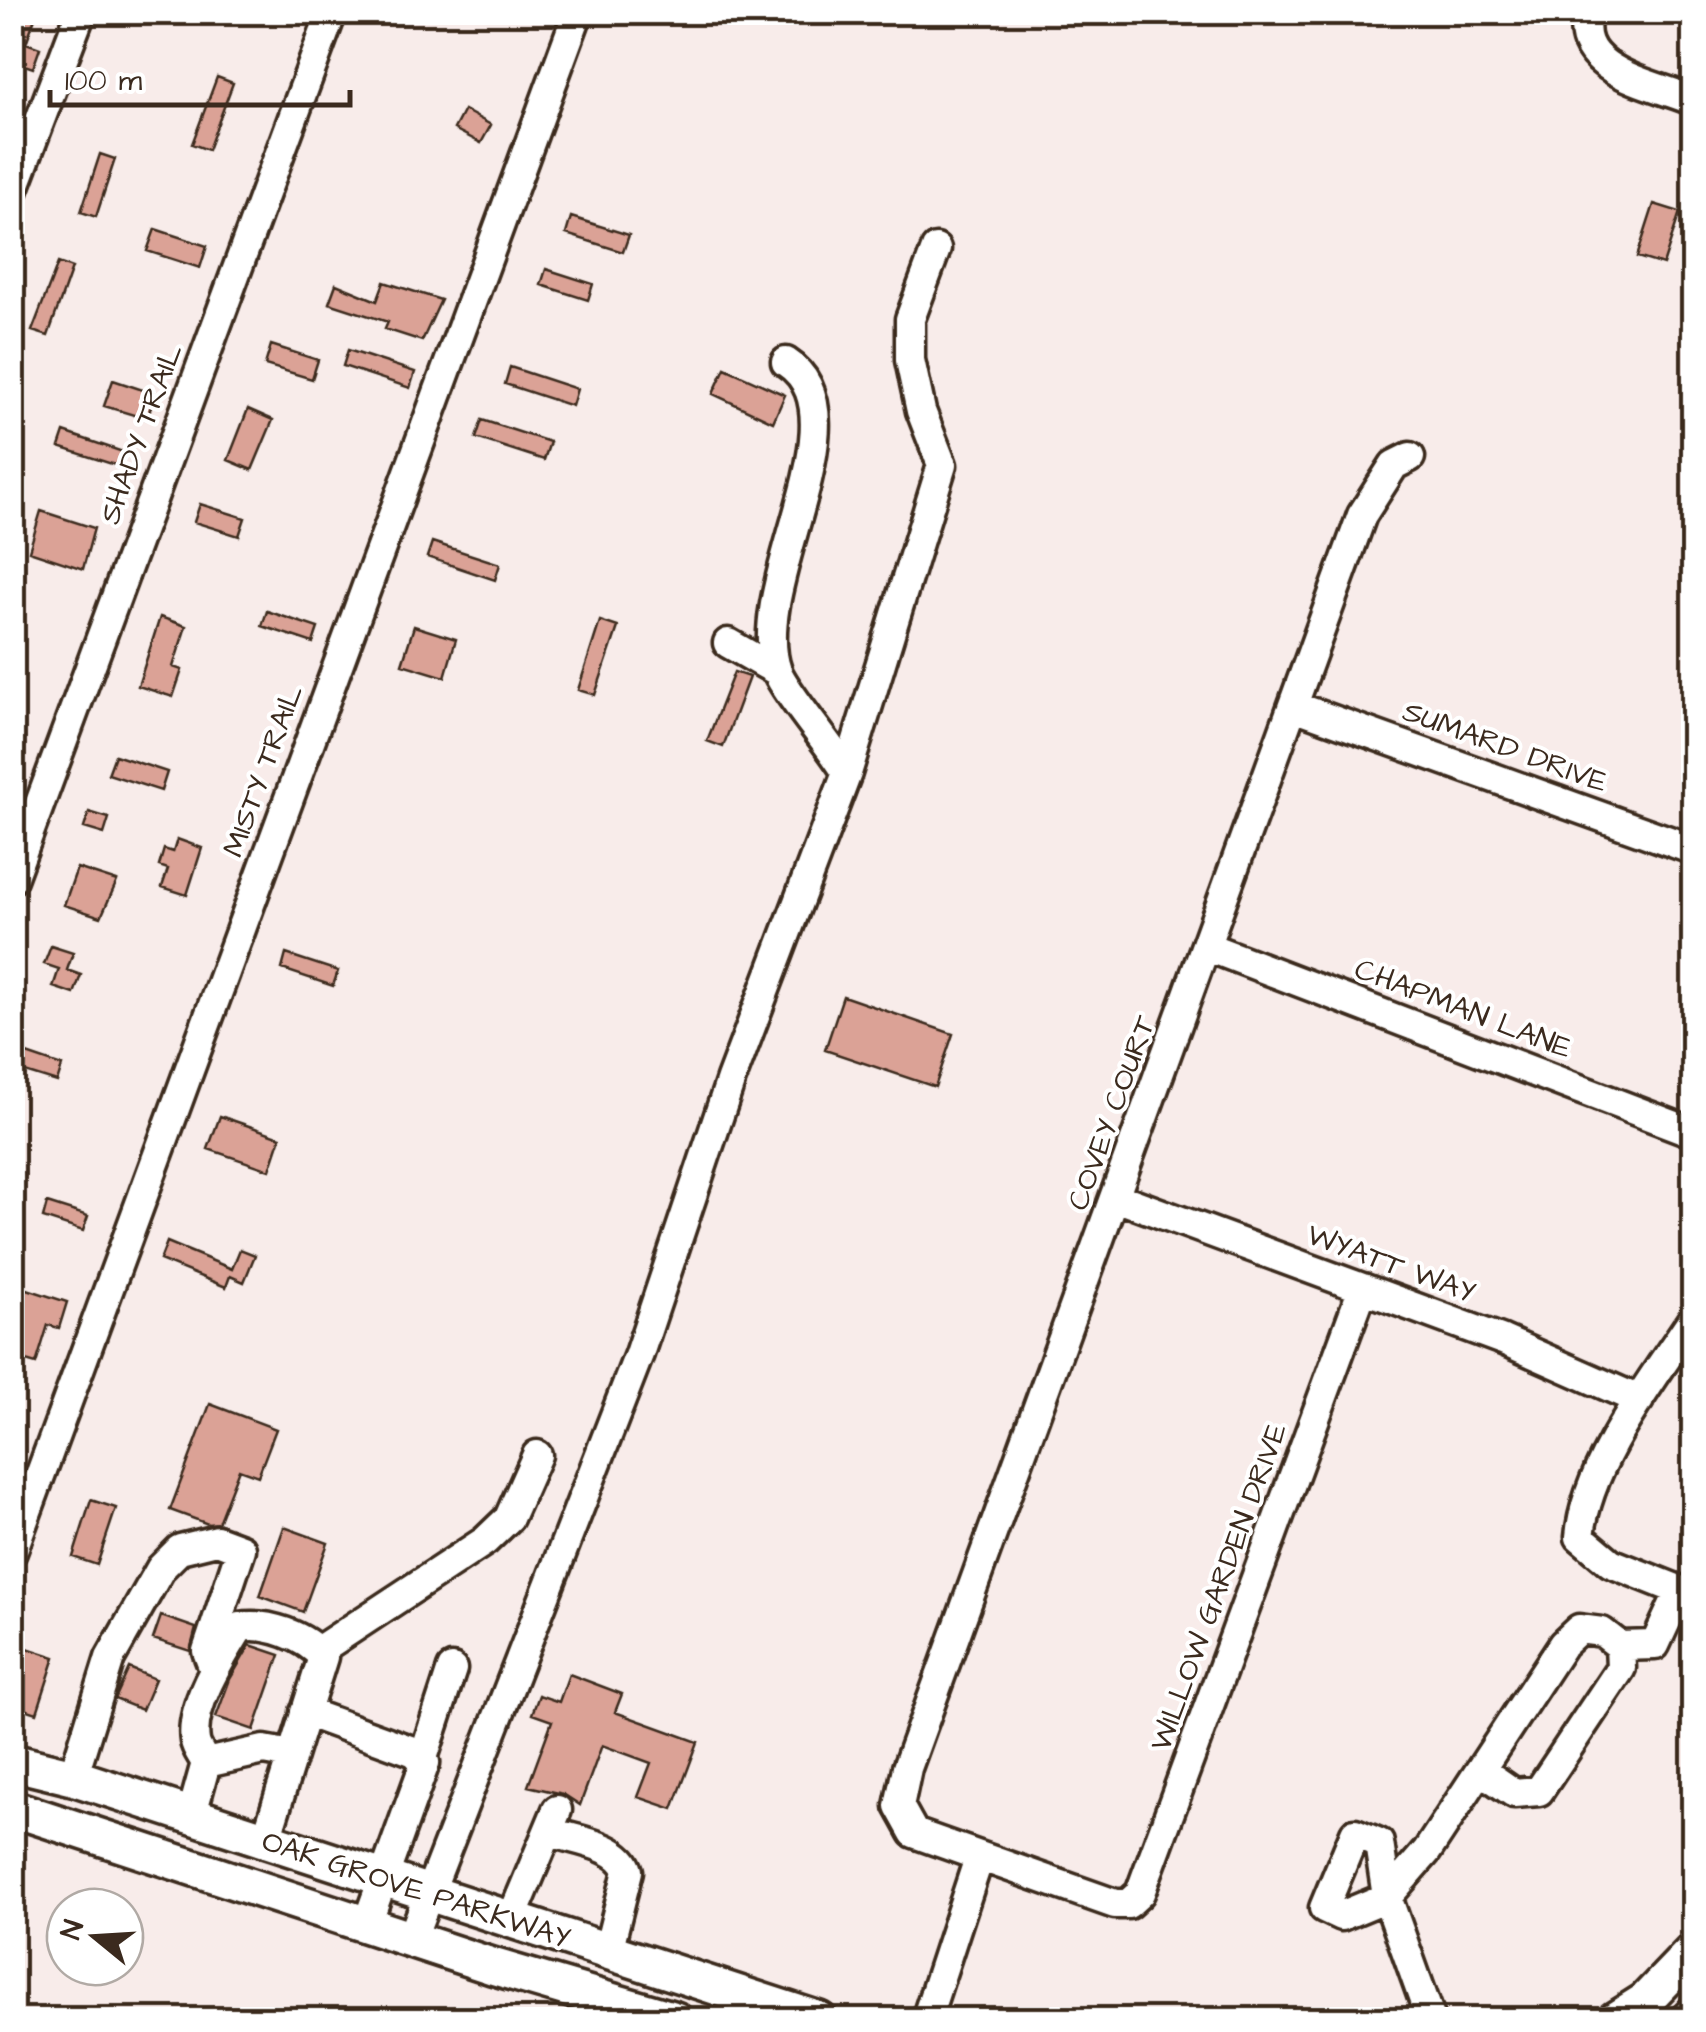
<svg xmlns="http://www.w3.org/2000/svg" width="1706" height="2032" font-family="'Architects Daughter',sans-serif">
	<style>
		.building { fill: #dba296; stroke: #3b2a1e; stroke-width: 2.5 }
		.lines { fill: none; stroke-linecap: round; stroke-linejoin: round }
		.minor-casing { stroke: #3b2a1e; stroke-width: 35 }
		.major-casing { stroke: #3b2a1e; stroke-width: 42 }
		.minor { stroke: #fff; stroke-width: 28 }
		.major { stroke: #fff; stroke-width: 35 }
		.labels { text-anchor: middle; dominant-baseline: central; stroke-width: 8; stroke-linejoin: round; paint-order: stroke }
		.street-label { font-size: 30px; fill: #3b2a1e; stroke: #fff }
	</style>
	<rect width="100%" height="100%" fill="#f8ecea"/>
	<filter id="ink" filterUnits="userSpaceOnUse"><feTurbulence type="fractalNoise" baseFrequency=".01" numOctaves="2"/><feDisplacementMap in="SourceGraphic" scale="20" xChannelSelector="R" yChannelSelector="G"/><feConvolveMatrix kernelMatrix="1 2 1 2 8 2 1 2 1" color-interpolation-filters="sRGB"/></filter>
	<g filter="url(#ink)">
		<path class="building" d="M18,12H37L26,43L40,48L33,68L19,63L15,76L12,27Z
			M217,77L233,83L208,150L192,144Z
			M464,110L491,125L481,143L454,129Z
			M100,154L115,159L96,217L81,212Z
			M1654,204L1680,212L1663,265L1637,257Z
			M571,217L629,235L623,252L566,234Z
			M155,229L207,246L200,268L147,251Z
			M58,263L72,268L48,336L32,331Z
			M546,269L593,284L588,300L541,285Z
			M384,282L441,300L422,341L385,329L388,322L329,303L336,284L377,301Z
			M271,345L318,360L312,379L265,365Z
			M348,350L415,372L410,388L343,366Z
			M510,367L577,389L572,406L505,384Z
			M725,368L785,395L773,422L713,394Z
			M113,380L155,394L147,419L104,406Z
			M248,409L273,420L252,470L228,460Z
			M482,420L550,442L544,460L476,438Z
			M64,432L123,452L118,466L59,447Z
			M200,504L245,518L239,536L194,522Z
			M41,511L94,528L83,569L29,551Z
			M432,542L500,564L495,580L427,557Z
			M267,611L318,628L313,643L262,626Z
			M160,617L186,626L173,667L182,670L173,697L138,686Z
			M600,621L618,627L595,695L578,690Z
			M414,626L456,639L445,677L402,664Z
			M734,672L749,677L723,747L707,741Z
			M115,755L167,772L161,791L108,774Z
			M89,812L109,818L104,834L84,828Z
			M177,839L202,848L187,895L162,887L168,869L159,866L164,849L173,852Z
			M77,868L117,881L101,917L64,905Z
			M51,946L73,953L67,970L81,975L74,994L53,987L59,969L44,964Z
			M286,954L338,971L333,986L282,969Z
			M843,996L953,1034L935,1087L825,1050Z
			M12,1049L62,1066L57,1082L12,1068Z
			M220,1116L281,1137L270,1170L208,1149Z
			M47,1203L88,1216L83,1231L43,1218Z
			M167,1242L232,1269L240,1249L255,1255L244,1282L230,1276L226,1287L160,1260Z
			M12,1284L67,1302L59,1328L48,1325L36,1364L12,1357Z
			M210,1404L276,1429L258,1476L239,1469L218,1523L208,1524L170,1510Z
			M91,1500L116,1508L97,1565L73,1557Z
			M284,1527L328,1543L303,1612L260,1596Z
			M161,1616L196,1628L190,1651L153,1639Z
			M250,1645L280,1655L254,1730L216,1717L230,1679Z
			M27,1648L55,1657L37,1713L12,1705Z
			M129,1668L155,1679L142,1710L115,1699Z
			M569,1674L622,1694L615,1712L698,1742L673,1809L638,1797L651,1763L602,1745L580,1805L563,1794L528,1786L552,1721L532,1714L539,1695L559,1702Z"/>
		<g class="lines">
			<g class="minor-casing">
				<path id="minor" d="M1588,12C1569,72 1656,84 1694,101
					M12,194L81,12
					M786,362C868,415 746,586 777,671C785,692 832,747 847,773
					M728,643L777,671
					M1294,706L1694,850
					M12,879L332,12
					M1208,947L1694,1133
					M1116,1197L1503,1340L1639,1400
					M1363,1288L1140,1893L1128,1904H1115L914,1833L899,1806L907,1768L1362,515L1394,465L1410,457
					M1694,1317C1654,1378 1586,1464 1580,1537L1611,1563L1694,1596
					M12,1552L578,12
					M1620,1646L1655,1645L1680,1591
					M318,1651L485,1541L509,1518L537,1455
					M305,1712L415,1752L425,1763L366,1926
					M423,1758L452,1669
					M206,1763L264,1750L292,1755
					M73,1777L110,1658L161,1568L180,1549L217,1540L241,1549L207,1651L213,1667
					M191,1817L206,1763C203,1757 196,1748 195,1741C189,1706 223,1655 240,1627C267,1622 305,1636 323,1657L265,1842
					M550,1832C574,1840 621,1845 628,1871L608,1951
					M1355,1833L1379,1843L1387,1897L1341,1916L1324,1908Z
					M511,1920L557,1810
					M411,1940L639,1354L731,1079L847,773L942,465L921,411L910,360V319L936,249
					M926,2020L979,1858
					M1431,2020L1387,1897L1427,1851L1563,1644L1579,1629L1602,1632L1620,1646L1621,1668L1539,1791L1514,1793L1482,1771"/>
			</g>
			<g class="major-casing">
				<path id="major" d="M12,1762L73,1777L819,2020
					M12,1808L492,1966L675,2020
					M1615,2020L1645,2001L1694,1950
					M1688,2020L1694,2014"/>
			</g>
			<use href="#minor" class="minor"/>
			<use href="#major" class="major"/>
		</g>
	</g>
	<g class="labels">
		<g class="street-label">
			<text transform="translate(141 434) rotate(-70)">SHADY TRAIL</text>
			<text transform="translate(1505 747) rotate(20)">SUMARD DRIVE</text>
			<text transform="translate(263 771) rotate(-70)">MISTY TRAIL</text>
			<text transform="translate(1463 1009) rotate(21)">CHAPMAN LANE</text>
			<text transform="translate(1112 1113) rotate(-70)">COVEY COURT</text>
			<text transform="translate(1391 1264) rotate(20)">WYATT WAY</text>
			<text transform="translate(1219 1587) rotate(-70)">WILLOW GARDEN DRIVE</text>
			<text transform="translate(416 1890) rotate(18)">OAK GROVE PARKWAY</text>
		</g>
	</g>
	<rect width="1706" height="2032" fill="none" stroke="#fff" stroke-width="50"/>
	<rect x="25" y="25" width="1656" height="1982" fill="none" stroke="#3b2a1e" stroke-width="4" filter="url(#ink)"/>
	<g transform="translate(95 1937) rotate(288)"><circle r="48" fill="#ffffff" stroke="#b1aaa5" stroke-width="2.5"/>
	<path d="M0-8L18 38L0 25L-18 38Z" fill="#3b2a1e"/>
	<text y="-15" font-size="28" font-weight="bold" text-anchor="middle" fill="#3b2a1e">N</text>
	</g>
	<path d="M50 90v15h300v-15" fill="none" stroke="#3b2a1e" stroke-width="5"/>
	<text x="65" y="90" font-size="30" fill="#3b2a1e" stroke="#ffffff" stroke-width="8" paint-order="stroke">100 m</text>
</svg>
